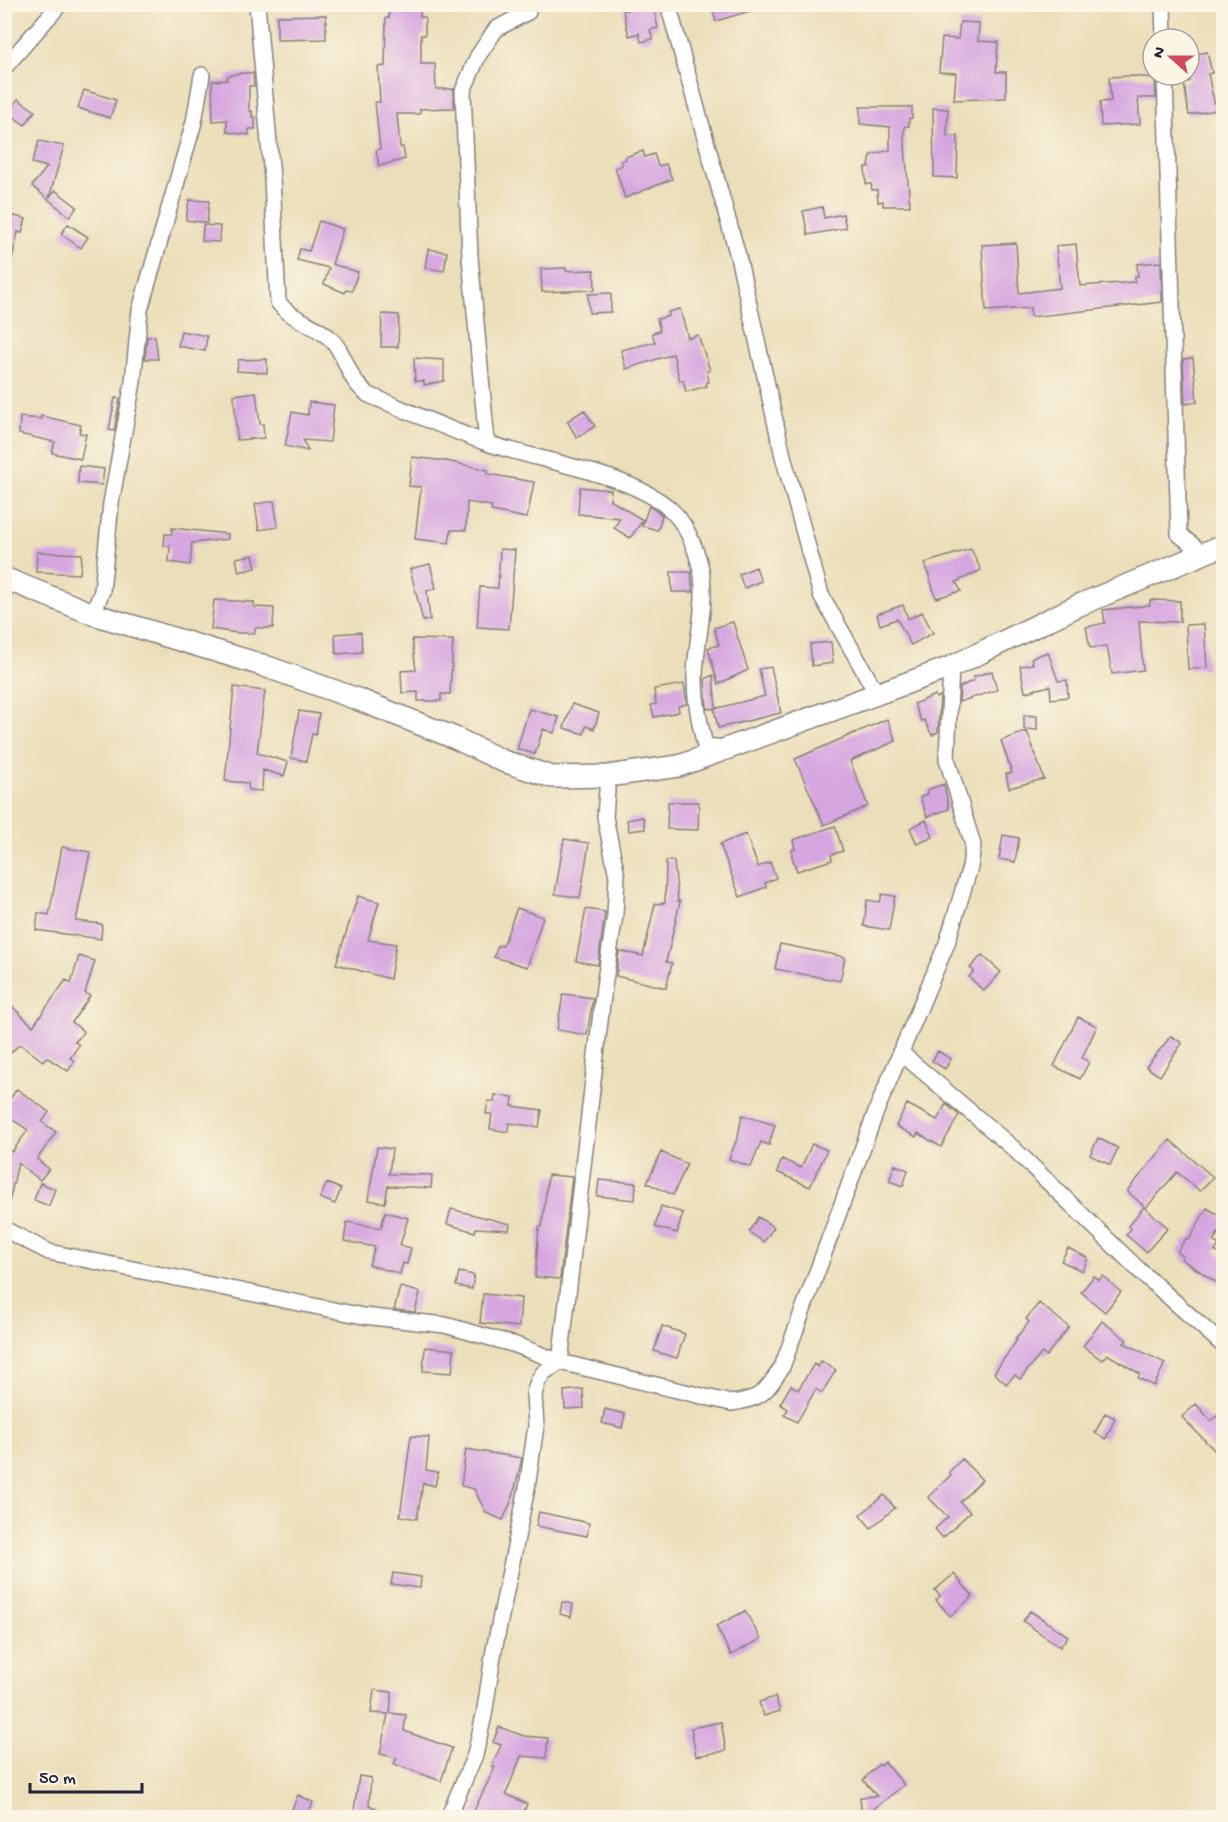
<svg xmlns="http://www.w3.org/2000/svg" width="1228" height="1822" font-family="'Gochi Hand',sans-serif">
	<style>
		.building { fill: #d6a6e0 }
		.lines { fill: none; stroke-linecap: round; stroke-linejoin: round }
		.street-casing { stroke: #86807a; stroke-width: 18 }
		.secondary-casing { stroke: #86807a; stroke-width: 24 }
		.street { stroke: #fff; stroke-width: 15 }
		.secondary { stroke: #fff; stroke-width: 21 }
	</style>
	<rect width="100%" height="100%" fill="#fcf5e5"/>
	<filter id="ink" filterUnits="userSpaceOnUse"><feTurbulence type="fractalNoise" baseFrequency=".0167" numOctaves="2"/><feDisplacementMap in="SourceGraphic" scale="12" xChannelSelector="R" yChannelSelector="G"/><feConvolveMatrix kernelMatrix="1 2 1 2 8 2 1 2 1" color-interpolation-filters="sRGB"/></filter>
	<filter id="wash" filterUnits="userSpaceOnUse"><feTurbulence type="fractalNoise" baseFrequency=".008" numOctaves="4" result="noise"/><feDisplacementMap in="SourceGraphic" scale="24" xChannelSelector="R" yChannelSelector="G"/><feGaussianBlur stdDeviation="1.35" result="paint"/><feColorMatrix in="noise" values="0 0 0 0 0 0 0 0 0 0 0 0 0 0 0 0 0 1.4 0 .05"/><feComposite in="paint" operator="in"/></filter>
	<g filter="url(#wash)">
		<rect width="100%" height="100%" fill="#ebdeba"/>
		<g id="blocks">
			<path class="building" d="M389,4H420V17H425V35H421V64H435L436,89H454V108L420,109V114H397L400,147H403L405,159L379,166L376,150L380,149L375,102H380L378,67L385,66L386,18H389Z
				M628,4H653L658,28L650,30L653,39L641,42L639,33L629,36L623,11L629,9Z
				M719,4H760V8L716,21L712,7Z
				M326,15V39L277,40V16Z
				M960,22L979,23L978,41L998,42L996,72H1006V98L954,100L956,73L939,72L942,38L958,39Z
				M1207,52L1212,73L1208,74L1216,110L1189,115L1184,83L1190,81L1189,56Z
				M240,73H253L254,86H249V111H252V117H255V129H249V135L227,132V120L213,121L212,81L227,80V76Z
				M1131,76L1155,78L1156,98H1138L1140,124L1101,126L1100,102L1111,101L1109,77Z
				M84,90L116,100L110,118L78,108Z
				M18,99L35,111L25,125L8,113Z
				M860,107H912V118H909V126H905L904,134L910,206H883V201L878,202L877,190H872L871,184H866L865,167H869L871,155L890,150V127L860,124Z
				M933,108L948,109L947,136H958L957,178L934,177Z
				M39,141L64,146L49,198L55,190L77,207L70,217L32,186L47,167L32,163Z
				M643,151L645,157L654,154L658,166L666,164L672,179L625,198L615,168L622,165L621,161L626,159L625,157Z
				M189,200L209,201L207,223L186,220Z
				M822,207L824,218L843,214L846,228L808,235L803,211Z
				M4,213L26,219L22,233L18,232L10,269H4Z
				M319,221L343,229L332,264L358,272L352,291L346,290L345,293L324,284L329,268L297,260L300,249L309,251Z
				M68,224L88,237L81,248L61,234Z
				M203,225L220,226L219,242L202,241Z
				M1016,243L1019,293L1060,288L1056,246L1076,244L1080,286L1135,282V276H1138L1137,264L1161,262L1162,302L1031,317L1030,308L986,311L982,245Z
				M428,249L447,252L444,271L425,268Z
				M566,268V271L594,270L595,290L542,292L541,269Z
				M611,293V312L589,313L588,294Z
				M680,309L688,338L698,335L710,370L707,371L709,382L706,383L707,386L686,392L683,380L680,381L673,354L626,369L621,350L655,342L652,333L660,331L657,319L669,316L668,312Z
				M382,314L399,315L398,347H381Z
				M181,331L207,336L205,351L178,346Z
				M155,336L158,359H145L147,337Z
				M414,358L444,360V381L424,385V381H415Z
				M1193,358L1197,402L1185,404L1183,359Z
				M267,359V373L237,371L238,360Z
				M256,392L260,424H263L264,438L237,440L234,395Z
				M115,398L120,399L114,431L109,430Z
				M309,402L334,405L330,442L303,440L308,451L285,446L292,412L308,415Z
				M584,410L595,426L577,438L567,421Z
				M41,416L81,425L79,433L86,434L81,459L52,453L55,442L19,434L20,417L41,419Z
				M412,457L446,461L488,470L487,474L534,482L527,518L491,511L492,506L467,502L466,530H451L449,543L415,539L421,487L409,486Z
				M79,466L104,469L102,485L78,483Z
				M580,487L611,490L610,500L643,520L630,538L614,528L620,518L578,514Z
				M274,501L278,527L259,530L255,504Z
				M649,506L662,515L658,530L642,526Z
				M172,528L228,534V539L192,543L190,565L169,562L170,546H164L165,534H172Z
				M500,549L515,550L509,629L477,627L480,587L498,588Z
				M971,549L981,570L956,582L961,591L936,598L925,563Z
				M37,552L82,554L80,574L36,572Z
				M253,555L256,568L239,572L236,558Z
				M430,564L436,588L427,591L430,620L423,621L410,569Z
				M756,567L761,581L744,588L739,574Z
				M671,572H691L693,592H672Z
				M214,600L254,602V607L274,608L273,628H255V633H237L211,629Z
				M1150,600L1180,601V622L1139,621L1143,670L1112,674L1107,646L1090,648L1086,627L1105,623L1103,610L1150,605Z
				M903,605L908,619L922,612L933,633L911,645L897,619L880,625L877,614Z
				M733,622L748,670L718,684L708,648L719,645L714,628Z
				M1204,624L1207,668L1188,669L1186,625Z
				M361,632L362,652L336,654L335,634Z
				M412,639L453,640L450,694H441V701H418V692L402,693L401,671L416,670Z
				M831,642L833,663L812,666L810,644Z
				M1048,652L1058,681L1067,680L1068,697L1051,699L1050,686L1025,692L1020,666L1033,664L1031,658Z
				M771,667L781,713L718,728L714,709L765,696L759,669Z
				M992,671L997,690L959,702L960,687L974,680L973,677Z
				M713,675L716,708L707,709L705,679Z
				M684,684L687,704L678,706L679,712L654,717L651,705L656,704L654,689Z
				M234,687L265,691L257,753L288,762L284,776L263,770L262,791L249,790L248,783L225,781Z
				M935,695L936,698L940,696L938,732L932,735L924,720L921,721L914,704Z
				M572,704L599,713L594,729L586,726L584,734L564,728Z
				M529,709L559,717L554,733L543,729L535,754L517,749Z
				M299,711L319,714L316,735L312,734L306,761L291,758Z
				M1024,715L1037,716V730L1024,729Z
				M887,719L896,741L850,761L868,806L824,825L795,759Z
				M1027,731L1044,779L1009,788L1006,774L1012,773L1001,741Z
				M944,784L949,809L927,817L920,797L928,794L927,790Z
				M668,802H699L698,830L667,829Z
				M643,817L645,829L629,831L627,820Z
				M926,820L933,837L917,844L910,828Z
				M835,826L843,851L831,855L832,860L797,871L792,857V850L795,849L793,840Z
				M746,834L758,867L770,862L776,878L765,883L766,887L740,897L720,844Z
				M1003,835L1019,838L1015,862L999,859Z
				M564,839L589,843L580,898L555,894Z
				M62,847L90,852L76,921L102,924L101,939L36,930L38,913L49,915Z
				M666,861H674L678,901L680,902L666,962L672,963L666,988L616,976L619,951L643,956L655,904L665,903Z
				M882,894L895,896L889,930L864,926L867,900L880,902Z
				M358,896L379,902L368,940L396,944L390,979L336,964Z
				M517,908L543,917L527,967L494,957L498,945L503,946Z
				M586,909L605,912L598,965L576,961Z
				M780,944L845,957L840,981L775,969Z
				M982,955L1001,972L984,991L969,977L974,971L970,968Z
				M79,956L95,961L85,993L90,996L72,1022L84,1032L75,1042L79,1045L70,1058L75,1061L68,1071L46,1057L43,1061L20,1044L4,1059V999L33,1026L66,980L71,983Z
				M563,994L593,998L587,1035L557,1030Z
				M1078,1017L1097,1026L1082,1058L1089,1062L1080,1079L1054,1066Z
				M1171,1036L1182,1043L1160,1076L1146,1067Z
				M938,1051L951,1059L945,1069L932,1061Z
				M17,1089L49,1112L42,1122L56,1132L37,1159L49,1169L40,1180L18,1163L9,1202H4V1150L12,1152L28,1130L4,1114V1107Z
				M495,1095L513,1097L512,1106L542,1110L539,1127L509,1123L508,1132L490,1129L492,1114H486L488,1101L494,1102Z
				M907,1104L937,1120L946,1104L959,1115L941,1147L918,1133L916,1137L896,1126Z
				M742,1115L775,1125L769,1145L761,1142L751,1167L729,1159L738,1136Z
				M1098,1138L1118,1148L1110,1165L1090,1155Z
				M1170,1140L1213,1177L1200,1191L1177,1172L1146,1208L1127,1191Z
				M812,1144L827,1150L810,1187L777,1172L782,1159L801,1168Z
				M377,1147L392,1149L389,1174L432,1175L431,1188L388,1186L385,1203L368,1200Z
				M661,1152L687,1164L673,1195L647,1183Z
				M895,1165L908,1170L903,1186L889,1181Z
				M548,1175L572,1177L560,1279L535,1277L539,1227H542Z
				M599,1180L636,1183L635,1200L597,1196Z
				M40,1183L55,1189L49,1206L34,1200Z
				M327,1183L341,1189L335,1204L320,1198Z
				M661,1206L683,1213L677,1233L655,1227Z
				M1144,1207L1168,1228L1146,1252L1126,1235L1131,1229L1128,1226Z
				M1207,1208L1224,1218V1224L1213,1241L1219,1245L1215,1251L1224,1257V1277L1219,1284L1181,1259L1183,1256L1177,1252L1186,1238L1189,1240Z
				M451,1209L510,1224L509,1230L476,1228L475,1232L447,1224Z
				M385,1212L408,1218L400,1245L411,1248L407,1264L403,1263L400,1274L369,1265L375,1247L344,1241L347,1222L381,1228Z
				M758,1217L774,1227L764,1242L749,1232Z
				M1068,1248L1088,1258L1082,1271L1061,1261Z
				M459,1272L474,1275L472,1289L456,1286Z
				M1094,1276L1099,1280L1103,1276L1121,1292L1105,1312L1081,1292Z
				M400,1287L420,1292L415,1312L394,1310Z
				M483,1294L521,1298L519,1327L480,1323Z
				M1039,1303L1069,1327L1046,1356L1042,1353L1020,1379L1015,1375L1006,1384L994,1373L1017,1340L1015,1339L1029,1322L1026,1319Z
				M1102,1321L1127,1340L1124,1343L1165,1363L1154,1386L1138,1378L1140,1374L1107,1354L1102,1360L1083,1346Z
				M662,1326L685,1334L677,1358L654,1351Z
				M425,1347L454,1350L452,1373L423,1371Z
				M821,1361L836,1370L822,1393L816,1389L797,1422L784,1415L788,1409L780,1404L791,1385L798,1390L814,1364L818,1367Z
				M583,1389L584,1408L565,1409L564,1391Z
				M1196,1404L1211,1421L1218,1415L1224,1421V1460L1182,1417Z
				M605,1409L625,1414L622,1428L602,1423Z
				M1105,1413L1115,1418L1106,1439L1095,1433Z
				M411,1436L429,1437L426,1470L438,1472L435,1486L423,1483L417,1519L400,1516Z
				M466,1449L522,1458L513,1497L503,1520L486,1513L474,1489L461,1486Z
				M962,1459L982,1480L960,1502L970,1512L943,1538L935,1529L948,1517L928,1497L951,1475L949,1472Z
				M884,1495L895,1508L871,1528L860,1515Z
				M539,1512L589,1523L587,1536L536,1526Z
				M393,1573L421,1577L420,1588L391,1584Z
				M954,1574L973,1596L950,1616L936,1600L940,1596L935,1590Z
				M562,1602L573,1604L571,1617L560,1614Z
				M745,1611L761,1639L731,1655L716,1626Z
				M1030,1611L1068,1636L1060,1647L1023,1621Z
				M374,1690L392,1692L390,1713L406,1715L404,1731L452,1748L441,1781L394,1764L397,1758L380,1754L388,1714L371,1713Z
				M775,1697L780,1711L764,1716L759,1702Z
				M721,1722L726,1751L696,1756L691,1728Z
				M499,1727L524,1736L548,1738L546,1758L521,1756L506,1794L527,1804L521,1818L471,1817L495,1767L492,1766L501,1745L493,1742Z
				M885,1762L904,1785L862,1818L860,1797L877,1796L863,1780L879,1764L881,1766Z
				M359,1776L371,1778L369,1805L398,1818H353Z
				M298,1795L313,1802L307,1816L292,1809Z"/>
		</g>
	</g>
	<g filter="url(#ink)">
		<use href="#blocks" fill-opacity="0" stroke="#86807a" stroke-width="1.5"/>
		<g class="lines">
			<g class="street-casing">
				<path id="street" d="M257,4L272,178L278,302C291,320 316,324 332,340C349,359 346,379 369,395C408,411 447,429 487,443C539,461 629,473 670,509C685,522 695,546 700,565C709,601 695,642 695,678C695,702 700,724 705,746L724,748
					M668,4L738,256L783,456L821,595L877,694
					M1163,4L1164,39
					M4,68L60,4
					M1165,75L1179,534L1201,552
					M487,443L470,257L463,91L478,56L496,29L528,12
					M93,614L102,591L111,503L133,382L140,310L194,122L202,75
					M900,1052L1013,1148L1140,1271L1224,1346
					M4,1229L49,1252L363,1316L445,1325L516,1345L560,1362L731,1403C762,1399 765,1393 782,1367L877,1109L947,943L970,867L973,845L947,759L951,667
					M448,1818L475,1755L484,1715L494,1650L527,1488L536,1426L534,1394L538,1381L543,1373L560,1362L604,987L615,915L617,876L605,817L608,776"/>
			</g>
			<g class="secondary-casing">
				<path id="secondary" d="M4,578L93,614L262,665L357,699L455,738L503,761L552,777L608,776L679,766L951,667L1077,606L1224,545"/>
			</g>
			<use href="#street" class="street"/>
			<use href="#secondary" class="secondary"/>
		</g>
	</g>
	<rect width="1228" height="1822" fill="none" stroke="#fcf5e5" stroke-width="24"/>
	<g transform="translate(1171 57) rotate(291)"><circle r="28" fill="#fcf5e5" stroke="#a5a1a1" stroke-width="1.5"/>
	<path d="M0-4.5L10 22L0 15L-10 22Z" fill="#d1495b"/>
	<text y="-9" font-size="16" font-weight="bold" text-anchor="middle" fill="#22223b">N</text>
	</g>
	<path d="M30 1783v9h112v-9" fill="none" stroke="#22223b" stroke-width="3"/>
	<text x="39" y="1783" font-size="18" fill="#22223b" stroke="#fcf5e5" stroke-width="4.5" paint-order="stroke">50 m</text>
</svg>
